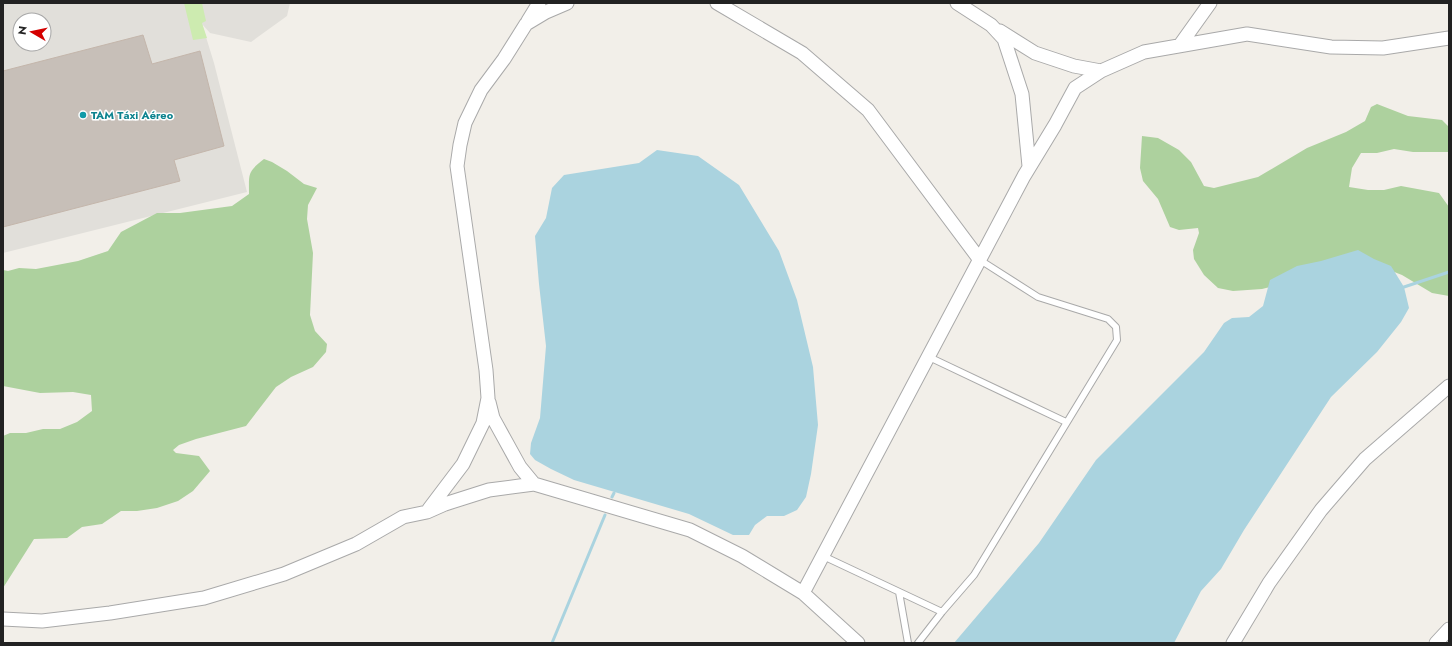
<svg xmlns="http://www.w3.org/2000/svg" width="1452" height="646" font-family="Jost,sans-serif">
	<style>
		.airport { fill: #e1dfda; fill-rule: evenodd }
		.grass { fill: #cdebb0 }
		.forest { fill: #add19e }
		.water { fill: #aad3df }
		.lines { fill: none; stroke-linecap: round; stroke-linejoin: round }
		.stream { stroke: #aad3df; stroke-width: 3 }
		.building { fill: #c7bfb8; stroke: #c4b6ab }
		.service-casing { stroke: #a9a9a9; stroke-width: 8 }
		.minor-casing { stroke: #a9a9a9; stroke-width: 15 }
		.service { stroke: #fff; stroke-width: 6 }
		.minor { stroke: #fff; stroke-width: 13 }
		.culture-dot { fill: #0f9aa8; stroke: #fff; stroke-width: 1.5 }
		.labels { text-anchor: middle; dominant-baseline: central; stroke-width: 3; stroke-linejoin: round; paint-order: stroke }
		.culture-label { font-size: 11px; font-weight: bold; fill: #0d838f; stroke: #fff; text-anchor: start }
	</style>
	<rect width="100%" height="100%" fill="#f2efe9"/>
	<path class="airport" d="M3,3H290L287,16L251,42L210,33L202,24L214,63L247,192L3,253ZM20,20H44V44H20Z"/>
	<path class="grass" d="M184,3H202L206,21L202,23L207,38L193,40Z"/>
	<path class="forest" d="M1377,104L1408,116L1442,120L1449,127V152H1413L1394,149L1377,153H1361L1352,168L1349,187L1368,190H1384L1401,186L1439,193L1449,207V296L1432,293L1402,275L1371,263L1304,278L1262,289L1233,291L1218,288L1204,275L1194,259L1193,250L1199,233L1198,228L1179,230L1170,227L1158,199L1143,181L1140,168L1142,136L1158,138L1179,150L1191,162L1204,186L1214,188L1258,177L1307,148L1346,132L1365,121L1371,107Z
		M264,159L272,162L287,171L304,184L317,188L308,205L307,219L313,253L310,315L315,331L327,344L326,352L313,367L291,377L276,387L246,426L196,439L179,445L173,450L176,453L199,456L210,471L193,491L178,501L157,508L137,511H121L102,524L82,527L67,538L34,539L3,588V436L10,433H26L43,429H60L77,422L92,411L91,395L73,392L40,393L3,386V270L8,271L19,268L36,269L78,261L108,251L121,232L157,213H180L232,206L249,194C249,174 247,172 264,159Z"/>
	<path class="water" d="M657,150L698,156L739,185L779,251L797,300L813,367L818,425L811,474L806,497L797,510L784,516H767L755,525L749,535H733L689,514L574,480L551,469L535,460L530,454L531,443L540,418L546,346L539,284L535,236L546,218L552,188L564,175L639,163Z
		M1358,250L1374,259L1391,266L1404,287L1409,308L1401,322L1377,352L1331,397L1244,530L1221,569L1201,591L1174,643H954L1039,543L1096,460L1204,352L1224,323L1232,318L1249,317L1263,306L1270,280L1297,266L1321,261Z"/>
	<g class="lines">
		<path class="stream" d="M1404,287L1449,272
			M612,497L614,493
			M552,643L605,515"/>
	</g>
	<path class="building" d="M143,35L152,64L200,51L224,146L174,160L180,181L3,227V71Z"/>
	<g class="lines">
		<g class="service-casing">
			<path id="service" d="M929,357L1066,422
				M823,556L942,612
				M899,592L908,643
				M918,643L942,612L974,575L1117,340L1116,327L1108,319L1038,297L980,260"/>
		</g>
		<g class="minor-casing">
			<path id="minor" d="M717,3L802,53L868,110L980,260
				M957,3L991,25L1004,39L1022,94L1029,166
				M528,21L539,3
				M1000,31L1035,53L1074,66L1101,71
				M1180,45L1210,3
				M489,402L493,418L520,467L534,484
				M429,509L463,464L483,423L488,398L486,370L457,166L460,145L465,123L481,90L504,59L526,24L546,12L567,3
				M803,593L1024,176L1055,125L1075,88L1101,71L1144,52L1247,34L1331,47L1383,48L1449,38
				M3,619L42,621L110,613L204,598L284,574L356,544L403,517L427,512L445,504L489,490L534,484L690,530L742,556L803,593L858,643
				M1233,643L1269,583L1321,510L1365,459L1449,386
				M1436,643L1449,629"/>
		</g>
		<use href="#service" class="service"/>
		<use href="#minor" class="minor"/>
	</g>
	<circle class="culture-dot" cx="83" cy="115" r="4"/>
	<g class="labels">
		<g class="culture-label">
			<text x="91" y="115">TAM Táxi Aéreo</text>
		</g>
	</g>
	<rect width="1452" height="646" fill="none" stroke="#222222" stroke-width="8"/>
	<g transform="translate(32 32) rotate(279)"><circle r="19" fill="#ffffff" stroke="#a7a7a7"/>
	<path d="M0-3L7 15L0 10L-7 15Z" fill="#d40000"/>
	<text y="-6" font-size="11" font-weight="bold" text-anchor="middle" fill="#222222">N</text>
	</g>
</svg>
